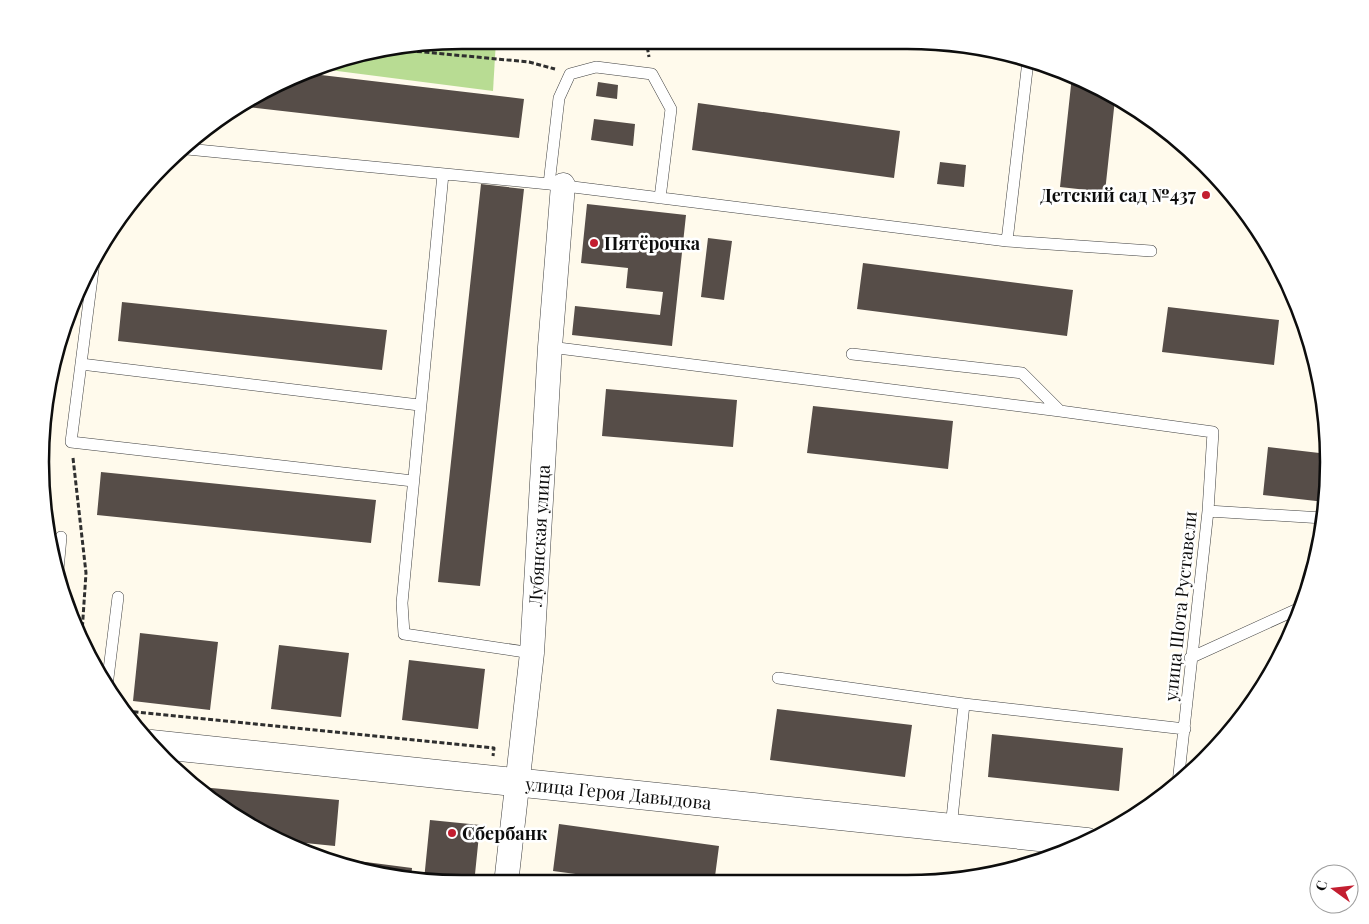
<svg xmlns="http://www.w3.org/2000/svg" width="1369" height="924" font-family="'Playfair Display',serif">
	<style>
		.forest { fill: #b8dc93 }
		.building { fill: #564d48 }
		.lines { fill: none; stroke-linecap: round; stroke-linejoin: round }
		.service-casing { stroke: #404040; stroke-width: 12 }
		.minor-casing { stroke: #404040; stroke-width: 25 }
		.tertiary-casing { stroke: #404040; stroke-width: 29 }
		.path { stroke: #2f2f2f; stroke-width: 3; stroke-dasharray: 5 2.5; stroke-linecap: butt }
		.service { stroke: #fff; stroke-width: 11 }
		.minor { stroke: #fff; stroke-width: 24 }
		.tertiary { stroke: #fff; stroke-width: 28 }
		.poi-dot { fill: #c31e30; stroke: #fff; stroke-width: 2 }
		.labels { text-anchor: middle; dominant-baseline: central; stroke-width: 5; stroke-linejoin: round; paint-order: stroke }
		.poi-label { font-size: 18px; font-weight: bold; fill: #0d0d0d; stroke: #fff; text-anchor: start }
		.street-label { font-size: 18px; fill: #0d0d0d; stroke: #fff }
		.rim { fill: none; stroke: #0d0d0d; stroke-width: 2.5 }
	</style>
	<rect width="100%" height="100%" fill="#fffaec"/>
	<path class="forest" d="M462,40H496L493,91L314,68L327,62Z"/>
	<path class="building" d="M304,73L524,99L519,138L238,106Z
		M1072,76L1094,84L1115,99L1105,192L1060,187Z
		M598,82L618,85L617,99L596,96Z
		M698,103L900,131L894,178L692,150Z
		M594,119L635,124L633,146L591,140Z
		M940,162L966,165L964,187L937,184Z
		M481,184L524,189L480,586L438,582Z
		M587,204L686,215L672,346L572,335L575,306L660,315L663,292L626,288L628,268L581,263Z
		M708,238L732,241L724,300L701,297Z
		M863,263L1073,290L1067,336L857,309Z
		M80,287L78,302H72V301Z
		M122,302L387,330L382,370L118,341Z
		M1168,307L1279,320L1274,365L1162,352Z
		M606,389L737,400L733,447L602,436Z
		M813,406L953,421L948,469L807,453Z
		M1268,447L1328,454L1325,502L1263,495Z
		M101,472L376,500L371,543L97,515Z
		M140,633L218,642L210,710L133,701Z
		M279,645L349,653L341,717L271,709Z
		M409,660L485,669L478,729L402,720Z
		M777,709L912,725L905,777L770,760Z
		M992,734L1123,748L1119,791L988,777Z
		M201,787L339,800L335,846L275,840Z
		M430,820L480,825L474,884L424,880Z
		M559,824L719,846L714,884H651L553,871Z
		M358,861L412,868L411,879L380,876L357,868Z
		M972,871L996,874L972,878Z"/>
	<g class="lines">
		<g class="service-casing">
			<path id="service" d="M187,149L549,184L1007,241L1151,251
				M443,174L402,603L404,634L532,653
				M549,184L559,98L570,74L596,67L652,74L671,109L660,198
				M1007,241L1028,61
				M94,262L71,442L413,481
				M550,347L1060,411
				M852,354L1022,373L1060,411L1213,432L1208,511L1178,783
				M81,364L419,405
				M1208,511L1323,518
				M58,570L61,537
				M1190,658L1302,607
				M778,678L964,704L951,828
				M107,686L118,597
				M964,704L1185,729"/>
		</g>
		<g class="minor-casing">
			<g id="minor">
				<path id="s1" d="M506,884L532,653L550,347L563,185"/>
			</g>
		</g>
		<g class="tertiary-casing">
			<g id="tertiary">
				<path id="s2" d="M151,744L1087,842"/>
			</g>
		</g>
		<path class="path" d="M646,40L649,57
			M402,50L529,62L555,69
			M73,458L86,573L82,633
			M126,711L494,748L493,756"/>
		<use href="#service" class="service"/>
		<use href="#minor" class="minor"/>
		<use href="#tertiary" class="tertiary"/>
	</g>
	<g class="poi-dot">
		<circle cx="1206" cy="195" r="5"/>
		<circle cx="594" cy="243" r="5"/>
		<circle cx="452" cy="833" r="5"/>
	</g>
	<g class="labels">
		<g class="poi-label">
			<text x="1196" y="195" text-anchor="end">Детский сад №437</text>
			<text x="604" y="243">Пятёрочка</text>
			<text x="462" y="833">Сбербанк</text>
		</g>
		<g class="street-label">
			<text stroke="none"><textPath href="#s1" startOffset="350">Лубянская улица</textPath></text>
			<text transform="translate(1180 606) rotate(-84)">улица Шота Руставели</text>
			<text stroke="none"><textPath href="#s2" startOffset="470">улица Героя Давыдова</textPath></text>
		</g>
	</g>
	<path d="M0 0H1369V924H0ZM462 49H907A413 413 0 0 1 1320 462V462A413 413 0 0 1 907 875H462A413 413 0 0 1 49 462V462A413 413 0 0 1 462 49Z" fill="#fff" fill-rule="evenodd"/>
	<path class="rim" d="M462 49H907A413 413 0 0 1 1320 462V462A413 413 0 0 1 907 875H462A413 413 0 0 1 49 462V462A413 413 0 0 1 462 49Z"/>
	<g transform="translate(1334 889) rotate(285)"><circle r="24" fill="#ffffff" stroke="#9e9e9e"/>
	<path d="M0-4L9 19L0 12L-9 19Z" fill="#c31e30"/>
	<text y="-8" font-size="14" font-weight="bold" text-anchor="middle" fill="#0d0d0d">С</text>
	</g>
</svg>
